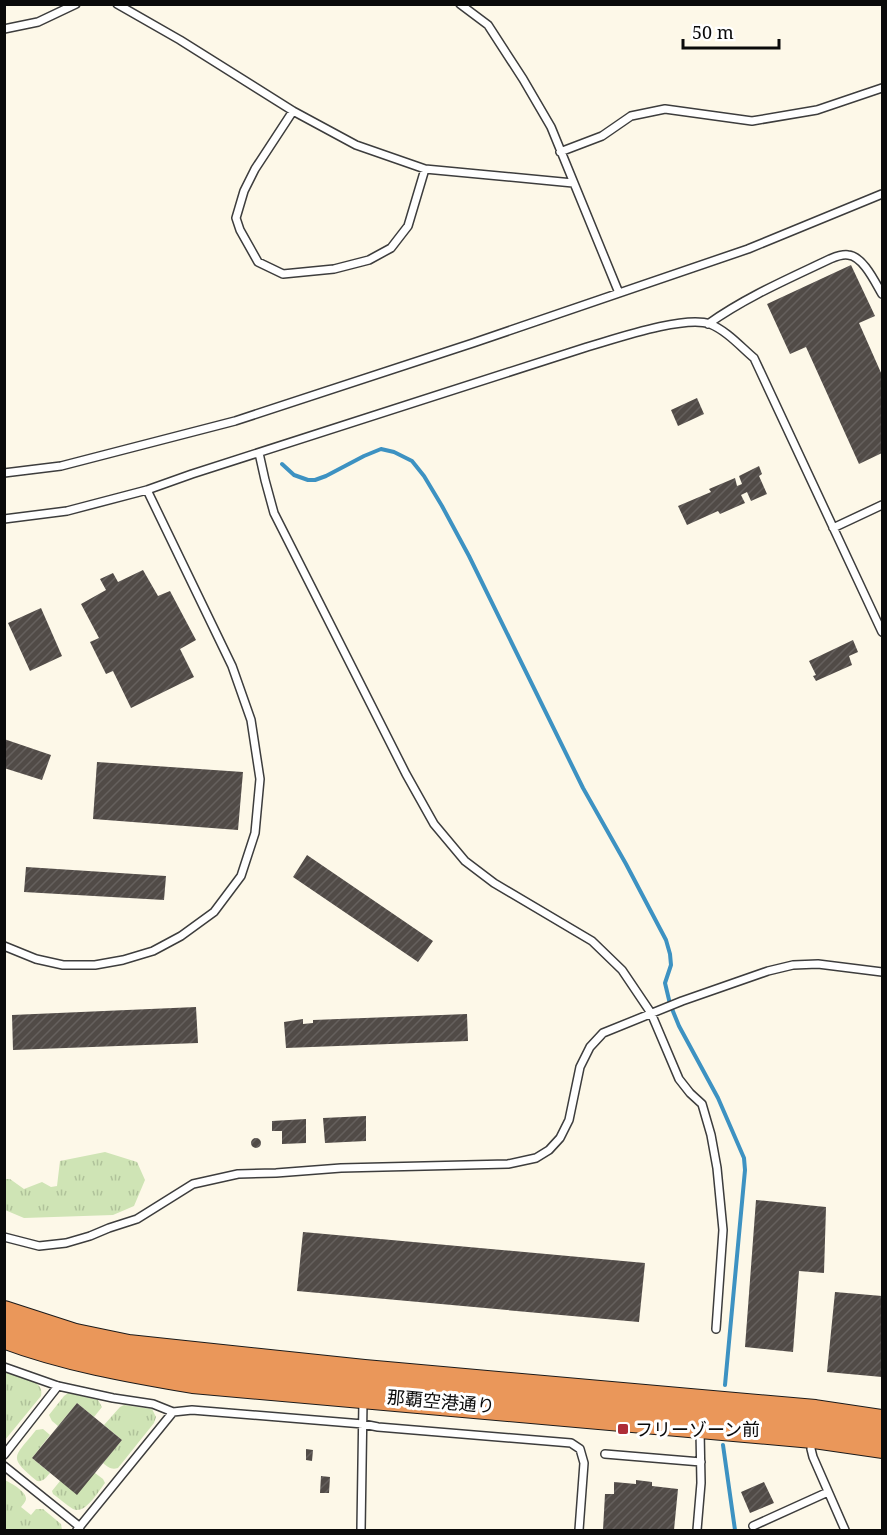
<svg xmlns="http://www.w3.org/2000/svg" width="887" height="1535" font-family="'Noto Serif','Noto Sans JP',serif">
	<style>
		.grass { fill: url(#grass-tufts) }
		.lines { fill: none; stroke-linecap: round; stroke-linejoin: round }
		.stream { stroke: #3d92c2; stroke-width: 4 }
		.building { fill: url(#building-hatch) }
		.lane-casing { stroke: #3d3d3d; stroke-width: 10 }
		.highway-casing { stroke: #1b1b1b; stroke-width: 28 }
		.lane { stroke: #fff; stroke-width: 7 }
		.highway { stroke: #ea975a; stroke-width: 26 }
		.poi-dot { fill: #ae2d37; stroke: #fff; stroke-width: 2 }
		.labels { text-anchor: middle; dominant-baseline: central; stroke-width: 6; stroke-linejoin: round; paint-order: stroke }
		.street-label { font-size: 18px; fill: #0a0a0a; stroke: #fff }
		.poi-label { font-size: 18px; fill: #0a0a0a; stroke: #fff; text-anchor: start }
	</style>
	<defs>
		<pattern id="grass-tufts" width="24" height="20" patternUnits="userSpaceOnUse" patternTransform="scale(1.5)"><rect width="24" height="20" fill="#cfe4b5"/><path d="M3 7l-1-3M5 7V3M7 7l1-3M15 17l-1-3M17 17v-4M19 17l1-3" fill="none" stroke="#b0c29a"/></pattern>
		<pattern id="building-hatch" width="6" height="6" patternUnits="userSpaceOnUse" patternTransform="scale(1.5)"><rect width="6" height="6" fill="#514b47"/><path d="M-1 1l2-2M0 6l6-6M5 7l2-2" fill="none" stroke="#65605d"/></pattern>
	</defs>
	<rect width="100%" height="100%" fill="#fdf8e8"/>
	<path class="grass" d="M105,1152L137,1162L145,1180L134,1206L113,1215L24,1218L5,1210V1179H10L24,1189L42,1182L51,1187L57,1186L60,1161Z
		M5,1372L36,1383C41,1387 42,1390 41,1396L5,1440Z
		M68,1393L98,1400L102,1407L94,1417L77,1403L58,1426L52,1421L49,1415L64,1396Z
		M124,1405L152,1409L156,1417L154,1423L118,1468C111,1470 108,1467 103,1463L122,1440L104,1425L120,1407Z
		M43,1429L50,1435L32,1458L50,1473C46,1477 44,1482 37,1481C7,1456 14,1458 36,1430Z
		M95,1473L103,1479L105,1483C98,1492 85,1515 73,1509C66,1505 59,1498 53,1494L52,1491L60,1481Z
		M4,1480C10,1482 27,1492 26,1499C26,1501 22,1506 21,1507L31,1515L36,1509H43L61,1524L62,1530H5Z"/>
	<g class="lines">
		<path class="stream" d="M282,464L294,475L308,480H315L326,476L364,456L381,449L394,452L412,461L424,476L442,506L469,556L583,788L626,864L666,940L670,954L671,965L665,983L670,1004L679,1026L718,1098L744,1158L745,1170L725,1385
			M723,1445L735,1530"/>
	</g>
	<path class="building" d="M851,265L875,316L859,323L882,375V453L859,464L806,347L790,354L767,304Z
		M697,398L704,414L678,426L671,410Z
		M759,466L762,474L759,476L767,494L751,501L747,492L741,495L745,503L720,514L718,511L687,525L678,506L711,492L709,489L735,478L737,486L742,484L739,476Z
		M143,570L158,596L170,591L196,640L180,649L194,677L131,708L113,671L106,674L90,642L99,638L81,604L106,590L100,579L113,573L118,582Z
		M41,608L62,656L30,671L8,623Z
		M853,640L858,652L849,656L852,665L816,681L813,676L816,675L809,661Z
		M4,739L51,755L42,780L4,768Z
		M97,762L243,772L238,830L93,819Z
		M307,855L433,941L418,962L293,877Z
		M26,867L166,876L164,900L24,892Z
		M196,1007L198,1043L13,1050L12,1015Z
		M467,1014L468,1041L286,1048L284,1022L303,1019V1024L313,1023V1020Z
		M366,1116V1141L325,1143L323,1118Z
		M306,1119V1143L282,1144V1131H272V1121Z
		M251 1143a5 5 0 1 1 10 0a5 5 0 1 1-10 0Z
		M756,1200L826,1207L824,1273L799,1271L793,1352L745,1347Z
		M303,1232L645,1263L639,1322L297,1291Z
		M835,1292L882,1296V1377L827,1372Z
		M77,1403L122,1440L77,1495L32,1458Z
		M306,1449L313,1450L312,1461L306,1460Z
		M321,1476L330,1477L329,1493H320Z
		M636,1480L652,1482V1486L678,1489L674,1530H603L605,1494H614V1482L636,1484Z
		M764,1482L774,1503L750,1513L741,1492Z"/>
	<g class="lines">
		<g class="lane-casing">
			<path id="lane" d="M117,4L180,40L293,111L356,145L425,169L573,183
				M460,4L488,25L523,79L551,127L619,293
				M4,29L38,22L76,4
				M293,111L255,169L244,191L236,218L240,230L258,262L283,274L334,269L369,260L391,248L408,226L425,169
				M560,152L602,136L631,116L665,109L752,121L817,110L882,88
				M708,324C746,297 788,279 830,259C835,257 842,254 848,255C863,256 875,282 882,294
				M259,453L265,480L274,513L406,774L434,824L465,861L494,883L592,941L622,970L651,1013L679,1079L690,1093L702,1104L711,1135L717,1168L723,1230L716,1329
				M4,473L61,466L235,421L473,343L748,249L882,194
				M4,519L67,511L147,490L192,474L587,347C615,339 684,315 710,324C727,331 740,346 754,358L882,632
				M833,528L882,505
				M4,946L36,959L63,965H95L123,960L153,951L181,936L214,912L241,876L255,833L260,779L251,720L232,666L147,490
				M4,1237L39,1246L66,1243L90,1236L109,1228L137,1219L193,1184L238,1174L276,1173L341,1168L508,1164L536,1158L549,1150L560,1138L569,1120L580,1067L590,1047L603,1033L682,1001L768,971L793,965L818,964L882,972
				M4,1367L58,1386L113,1398L153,1404L173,1412L192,1410L363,1424L378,1427L571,1443L580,1449L584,1463L579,1530
				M812,1441L811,1449L813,1457L845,1530
				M605,1454L701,1462
				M4,1455L58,1386
				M4,1466L80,1527
				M753,1526L828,1492
				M77,1530L173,1412
				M361,1530L363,1401
				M697,1530L701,1483L700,1430"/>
		</g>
		<g class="highway-casing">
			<path id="highway" d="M4,1314L75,1337L128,1348L364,1373L815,1413L882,1423
				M4,1335C65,1358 129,1369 193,1380L813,1435L882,1445"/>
		</g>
		<use href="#lane" class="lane"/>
		<use href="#highway" class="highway"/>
	</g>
	<rect class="poi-dot" x="617" y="1423" width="12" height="12" rx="3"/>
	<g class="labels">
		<g class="street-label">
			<text transform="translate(441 1401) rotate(5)">那覇空港通り</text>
		</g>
		<g class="poi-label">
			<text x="635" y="1429">フリーゾーン前</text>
		</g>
	</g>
	<rect width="887" height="1535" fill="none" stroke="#0a0a0a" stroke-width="12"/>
	<path d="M683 39v9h96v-9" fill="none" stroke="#0a0a0a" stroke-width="3"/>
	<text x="692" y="39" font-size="18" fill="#0a0a0a" stroke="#ffffff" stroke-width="4.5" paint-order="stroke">50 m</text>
</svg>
